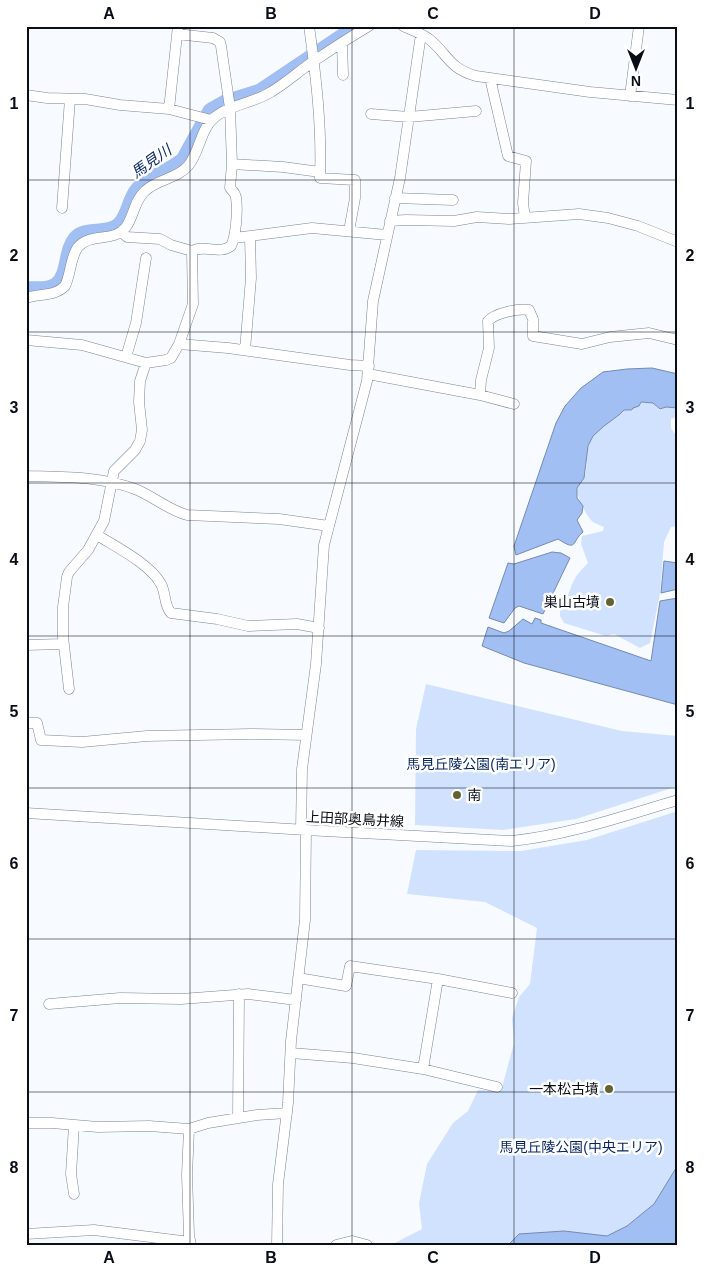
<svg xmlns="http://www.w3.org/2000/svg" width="704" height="1271" font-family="Arial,'Noto Sans JP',sans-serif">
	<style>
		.green { fill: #d1e2ff }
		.water { fill: #a2bff3; stroke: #748ab0 }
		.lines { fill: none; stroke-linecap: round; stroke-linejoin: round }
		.river { stroke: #a2bff3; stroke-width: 14 }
		.minor-casing { stroke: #788499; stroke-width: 11 }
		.minor { stroke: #fff; stroke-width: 10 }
		.grid { fill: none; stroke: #090d15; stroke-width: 1; stroke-opacity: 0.55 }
		.poi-dot { fill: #626330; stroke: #fff; stroke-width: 2 }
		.labels { text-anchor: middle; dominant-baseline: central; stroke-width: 5; stroke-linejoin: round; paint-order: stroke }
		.poi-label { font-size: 14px; fill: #090d15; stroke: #fff; text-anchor: end }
		.park-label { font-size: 14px; fill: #06245e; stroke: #fff }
		.street-label { font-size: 14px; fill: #090d15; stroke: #fff }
		.water-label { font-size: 15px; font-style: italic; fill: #0e2d68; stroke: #fff }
		.neatline { fill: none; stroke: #090d15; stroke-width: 2 }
		.grid-label { font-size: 16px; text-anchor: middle; font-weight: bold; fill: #090d15 }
	</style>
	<rect width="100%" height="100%" fill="#f7faff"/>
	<path class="green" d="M641,403H653L660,410L666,407L678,408L676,417L671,419V428L674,433L678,434V526L671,527L664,542L660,594L650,643L640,648L614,634L606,636L564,623L560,616V606C569,598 568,593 573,582C577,574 582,569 588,563L581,544L582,536L603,531L604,527C600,525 596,524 593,522C587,517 575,496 578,488C579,482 585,479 586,471C587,460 586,448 592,438C598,428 610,422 619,416V414L624,410L633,411V408L639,406Z
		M426,684L622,731L678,736V786L576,819L503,830L415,825L416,729Z
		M678,811V1245H391L422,1229L419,1203L427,1164L453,1123L468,1111L478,1090L501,1091L514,1043L512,1018L519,997L530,984L537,928L485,902L407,894L416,850L521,851L587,840Z"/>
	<path class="water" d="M652,368L678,374V408L666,407L660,409L653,403L641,402L639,406L633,408L632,410H624L619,415L604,426L593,436L588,446L584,478L577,488V498L583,506L582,513L577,520L583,532C571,542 578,552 558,539L516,555L514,546L556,423L565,406L581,388L603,372L627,369Z
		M552,552L561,553L570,558L543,614L519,606L515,608L504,623L489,618L508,563L514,564Z
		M664,561L678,563V589L661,593Z
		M678,598V705L524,663L482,646L488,627L504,633L509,631L523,619L532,624L535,618L541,620V623L651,661L660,601Z
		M678,1165V1245H508L519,1234L564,1231L607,1236L627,1226L654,1204Z"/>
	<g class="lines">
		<path class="river" d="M26,288C35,288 49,290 56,284C69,274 64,251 75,238C85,226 106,235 118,225C129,215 128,198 138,188C150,175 170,171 183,159L210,110L224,102L259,91L356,26"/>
		<g class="minor-casing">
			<path id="minor" d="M309,26C316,76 322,127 320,178L355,180V198L349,231
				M403,26C412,30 421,33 429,39C448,54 448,68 476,76L590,92L678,100
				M342,43L343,75
				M490,78L508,156L526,161L523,203L525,218
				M26,95L47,98L85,99L120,105L169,109L211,120
				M630,96L639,26
				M169,109L178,26
				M371,114L409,117L476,111
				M232,164L283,167L320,172
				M395,198L453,200
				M62,208L70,99
				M390,221L406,220L454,221L477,217L509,219L579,214L608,218L638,226L678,242
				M121,232L127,237L160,239L171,245L192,251
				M234,238L312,228L387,235
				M26,298C40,293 54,297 65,286C71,274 70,258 78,247C91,232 114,243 126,227C134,216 134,201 145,191C157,179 177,179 188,166C200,152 200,129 215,117C231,104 254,103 271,92C286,83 299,71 314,61C332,49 350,37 369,26
				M26,340L82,345L146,363L166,360L171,358L179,344L193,304L192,251C204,244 219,255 231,246C236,236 238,210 236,198C236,194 233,191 230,188L232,164L230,108L221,46L220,42L213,38L177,34
				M179,344L228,348L350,365L369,366
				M245,350L251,278L250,237
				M126,357L136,323L146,258
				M368,374L480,395L514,404
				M480,395L481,380L489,348L488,321C495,313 519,308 529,310L533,319V336L582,344L610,337L649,333L678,340
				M26,476C63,477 100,476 135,489C153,496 168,510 187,515L279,519L329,526
				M97,535C116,547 150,564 161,584C166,593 164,606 171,613L217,619L248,626L297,624L319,628
				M26,645L63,644
				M69,689L63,637V607L67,577L69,572L88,550L104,521L114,471L135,450L140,441L142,430L139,402L140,381L146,363
				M26,723H37L41,740L82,742L147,736L251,734L306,735
				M26,813L306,830L512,841C569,835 623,816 678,800
				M301,830L302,769L316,664L324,545L367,381L373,301L400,178L421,34
				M298,978L346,986L350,966L438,979L512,993
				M49,1004L120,998L181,999L248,994L296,1000
				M291,1053L353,1058L423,1069L497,1087
				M423,1069L438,979
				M238,1118L239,994
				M26,1123H52L98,1127L149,1126L189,1129L208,1123L257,1115L287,1113
				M74,1125L71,1174L74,1194
				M189,1129L187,1175L189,1235L191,1245
				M26,1234L94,1230L190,1242
				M277,1245L278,1184L288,1103L291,1041L305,920L306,830
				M336,1245L352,1241L367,1245"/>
		</g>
		<use href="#minor" class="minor"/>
	</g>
	<path class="grid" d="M190,26V1245M352,26V1245M514,26V1245M26,180H678M26,332H678M26,483H678M26,636H678M26,788H678M26,939H678M26,1092H678"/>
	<g class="poi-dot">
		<circle cx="610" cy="602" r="5"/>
		<circle cx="457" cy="795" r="5"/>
		<circle cx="609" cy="1089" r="5"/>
	</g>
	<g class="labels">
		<g class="poi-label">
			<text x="600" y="602">巣山古墳</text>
			<text x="467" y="795" text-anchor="start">南</text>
			<text x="599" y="1089">一本松古墳</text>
		</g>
		<g class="park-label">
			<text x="481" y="764">馬見丘陵公園(南エリア)</text>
			<text x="581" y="1147">馬見丘陵公園(中央エリア)</text>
		</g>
		<g class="street-label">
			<text transform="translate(355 819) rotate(3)">上田部奥鳥井線</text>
		</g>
		<g class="water-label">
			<text transform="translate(151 161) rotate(-35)">馬見川</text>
		</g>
	</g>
	<rect width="704" height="1271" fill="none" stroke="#ffffff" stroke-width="55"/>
	<g transform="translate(636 68) rotate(180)" stroke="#ffffff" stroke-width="4" paint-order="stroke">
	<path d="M0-4L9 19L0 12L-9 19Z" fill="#090d15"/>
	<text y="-8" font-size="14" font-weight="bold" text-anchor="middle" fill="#090d15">N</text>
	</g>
	<rect x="28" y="28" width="648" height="1216" class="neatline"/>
	<g class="grid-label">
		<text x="109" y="19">A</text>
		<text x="271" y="19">B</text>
		<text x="433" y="19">C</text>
		<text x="595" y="19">D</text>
		<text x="14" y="109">1</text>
		<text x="690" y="109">1</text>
		<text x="14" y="261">2</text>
		<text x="690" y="261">2</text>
		<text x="14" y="413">3</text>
		<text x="690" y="413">3</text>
		<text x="14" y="565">4</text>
		<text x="690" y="565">4</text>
		<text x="14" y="717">5</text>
		<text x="690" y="717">5</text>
		<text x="14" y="869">6</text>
		<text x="690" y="869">6</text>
		<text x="14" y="1021">7</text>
		<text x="690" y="1021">7</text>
		<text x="14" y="1173">8</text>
		<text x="690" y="1173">8</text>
		<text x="109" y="1263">A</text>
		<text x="271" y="1263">B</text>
		<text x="433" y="1263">C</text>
		<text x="595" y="1263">D</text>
	</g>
</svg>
